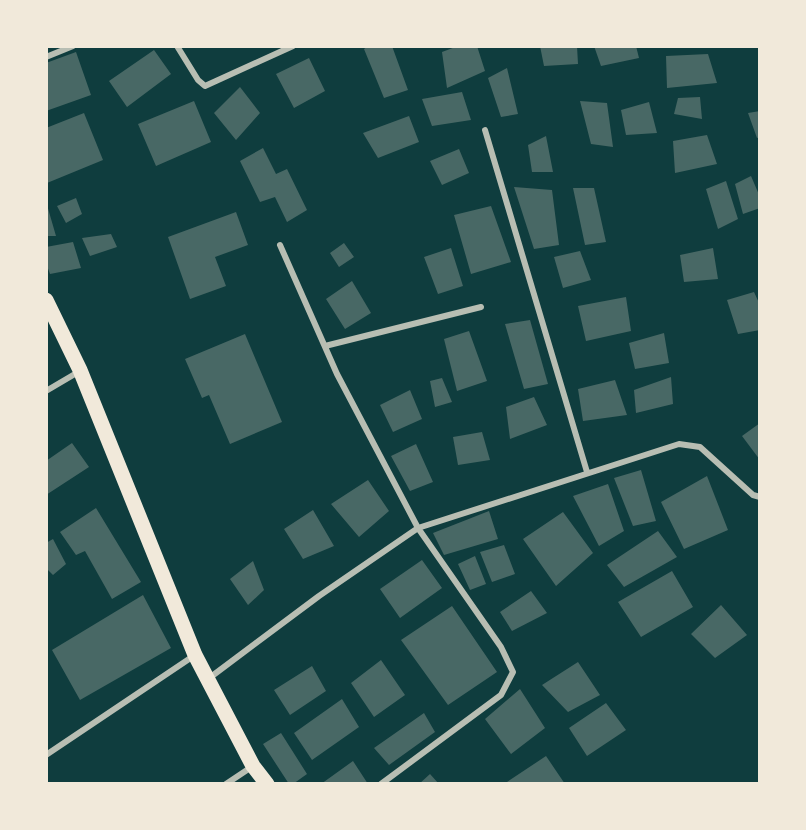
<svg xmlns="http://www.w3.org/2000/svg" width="806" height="830" font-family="'Golos Text',sans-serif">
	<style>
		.building { fill: #486865 }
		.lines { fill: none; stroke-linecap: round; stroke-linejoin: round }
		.minor { stroke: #b8beb3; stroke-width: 6 }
		.primary { stroke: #f1e9da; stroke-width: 15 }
	</style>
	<rect width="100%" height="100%" fill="#0f3d3e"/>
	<path class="building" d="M368,46H392L408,90L384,98L364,49Z
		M458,46H477L485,71L447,88L442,52Z
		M540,46H577L578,64L544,66Z
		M594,46H636L639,58L601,66Z
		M154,50L171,74L127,107L109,81Z
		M76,52L91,95L46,111V63Z
		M708,54L717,83L667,88L666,56Z
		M309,58L325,91L294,108L276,74Z
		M507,68L518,114L501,117L488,78Z
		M240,87L260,113L236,140L214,113Z
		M462,92L471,120L432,126L422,99Z
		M700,97L702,119L674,114L678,98Z
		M194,101L211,142L156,166L138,124Z
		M580,101L607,103L613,147L591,144Z
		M649,102L657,133L626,135L621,110Z
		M760,111V137L757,138L748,113Z
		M84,113L103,160L47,183L46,128Z
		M409,116L419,142L378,158L363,133Z
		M707,135L717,164L675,173L673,141Z
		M546,136L553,172H532L528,145Z
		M263,148L276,174L287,169L307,210L287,222L275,197L260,202L240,161Z
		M459,149L469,173L442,185L430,161Z
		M751,176L760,197V208L743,214L735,184Z
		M726,181L738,219L718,229L706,189Z
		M514,187L552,190L559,245L534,249Z
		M573,188H594L606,242L585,245Z
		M76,198L82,214L66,223L57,206Z
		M46,205H47L56,236H46Z
		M491,206L511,262L471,274L454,215Z
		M236,212L248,245L215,257L226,286L190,299L168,237Z
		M111,234L117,247L90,256L82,238Z
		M73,242L81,268L50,274L46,263V247Z
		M344,243L354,257L339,267L330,253Z
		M451,248L463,286L438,294L424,257Z
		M713,248L718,279L684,282L680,255Z
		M580,251L591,280L563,288L554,257Z
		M352,281L371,313L345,329L326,299Z
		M754,292L760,305V330L738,334L727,300Z
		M626,297L631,331L586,341L578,306Z
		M530,320L548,384L524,389L505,324Z
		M469,331L487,381L457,391L444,339Z
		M664,333L669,363L635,369L629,343Z
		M245,334L282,422L230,444L209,395L202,398L185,359Z
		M671,377L673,404L636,413L634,390Z
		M442,378L452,402L435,407L430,381Z
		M615,380L627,415L583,421L578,389Z
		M410,390L422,419L393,432L380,405Z
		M534,397L547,425L510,439L506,407Z
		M760,423V460L742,436Z
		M482,432L490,460L458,465L453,437Z
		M72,443L89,467L46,495V461Z
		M416,444L433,482L410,491L391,456Z
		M641,470L656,521L633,526L614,478Z
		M707,476L728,530L684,549L661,502Z
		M368,480L389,511L359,537L331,504Z
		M608,484L624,531L599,546L573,496Z
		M96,508L141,582L112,599L85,551L76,555L60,532Z
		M313,510L334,546L303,559L284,529Z
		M489,511L498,539L444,555L433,533Z
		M563,512L593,553L556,586L523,539Z
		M658,531L677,557L624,587L607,565Z
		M53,539L66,564L53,575L46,568V543Z
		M504,545L515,574L492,582L480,552Z
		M475,556L486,584L470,590L458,564Z
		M422,560L442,588L400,618L380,589Z
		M253,561L264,590L248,605L230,579Z
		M672,571L693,607L641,637L618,602Z
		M531,591L547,613L512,631L500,612Z
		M143,595L171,648L80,700L52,650Z
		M721,605L747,635L715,658L691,634Z
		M452,606L497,672L448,705L401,640Z
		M381,660L405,695L374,717L351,683Z
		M578,662L600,695L568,712L542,685Z
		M312,666L326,691L290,715L274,690Z
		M520,689L545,728L511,754L485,719Z
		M342,699L359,727L312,760L294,733Z
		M606,703L626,730L587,756L569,728Z
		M424,713L435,732L389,765L374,748Z
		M281,733L307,774L293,784H289L263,744Z
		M546,756L565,784H504Z
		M353,761L368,784H321Z
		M430,774L439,784H419Z"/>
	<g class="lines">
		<path class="minor" d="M177,46L198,80L205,86L293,46
			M46,57L73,46
			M485,130L587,472
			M280,245L337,374L418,528L501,647L513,672L501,695L381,784
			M325,346L481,307
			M46,391L80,371
			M208,679L319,596L418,528L679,444L700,447L753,495L760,497
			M46,755L195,655
			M226,784L253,766"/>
		<path class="primary" d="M46,300L80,370L195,655L253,766L267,784"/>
	</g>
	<rect width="806" height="830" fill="none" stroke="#f1e9da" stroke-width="96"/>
</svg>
